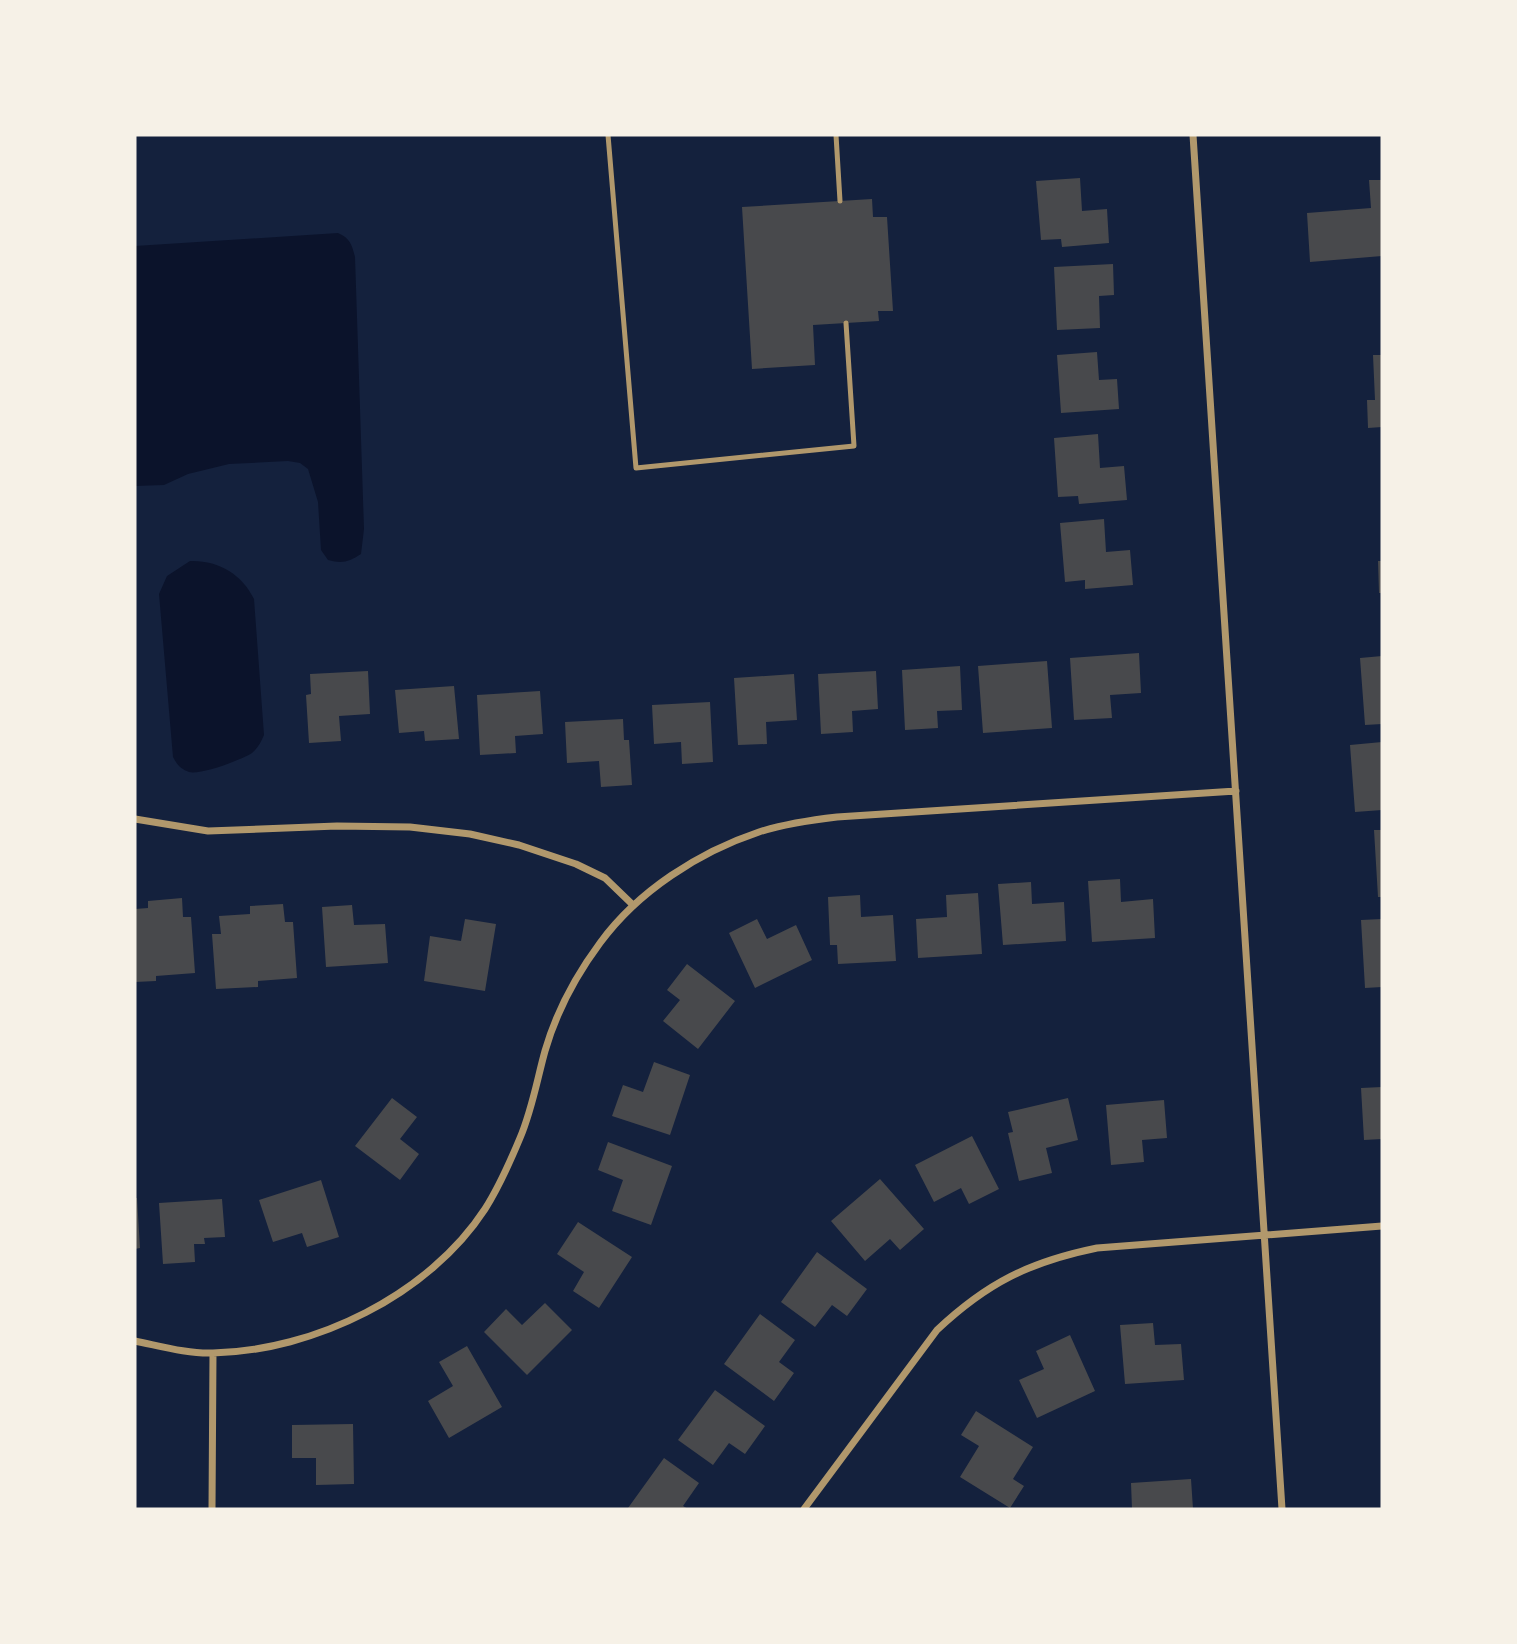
<svg xmlns="http://www.w3.org/2000/svg" width="1517" height="1644" font-family="Lato,sans-serif">
	<style>
		.water { fill: #0b132b }
		.building { fill: #48494c }
		.lines { fill: none; stroke-linecap: round; stroke-linejoin: round }
		.service { stroke: #b1986c; stroke-width: 5 }
		.minor { stroke: #b1986c; stroke-width: 7 }
	</style>
	<rect width="100%" height="100%" fill="#14213d"/>
	<path class="water" d="M338,233C350,238 352,245 355,257L364,529L361,554C349,562 342,564 328,560L321,550L318,502L308,469L300,463L288,461L229,464L188,474L164,485L135,486V246Z
		M190,561C218,560 242,574 254,599L264,735C261,742 258,748 252,753C241,760 201,775 189,772C181,769 177,765 173,757L159,594L167,576Z"/>
	<path class="building" d="M1080,178L1082,211L1107,209L1109,243L1062,247L1061,239L1041,240L1036,181Z
		M1369,180H1382V256L1310,262L1307,213L1371,208Z
		M872,199L873,217H887L893,311H878L879,321L813,325L815,365L752,369L742,207Z
		M1113,264L1114,295L1099,296L1100,328L1057,330L1054,267Z
		M1097,352L1099,380L1117,379L1119,409L1061,413L1057,355Z
		M1373,355H1382V427L1368,428L1367,400H1375Z
		M1098,434L1100,468L1124,466L1127,500L1079,504L1078,496L1058,497L1054,438Z
		M1104,519L1106,552L1130,550L1133,585L1085,589V580L1065,582L1060,523Z
		M1378,561H1382V593H1379Z
		M1139,653L1141,693L1110,695L1112,718L1074,720L1070,658Z
		M1382,656V724L1365,725L1360,658Z
		M1047,661L1052,728L983,733L978,666Z
		M960,666L962,710L937,711L938,728L905,730L902,670Z
		M368,671L370,714L339,716L341,741L309,743L306,695L311,694L310,674Z
		M876,671L878,709L852,711L853,732L821,734L818,674Z
		M794,674L797,720L766,722L767,744L738,745L734,678Z
		M454,686L459,739L425,741L424,731L399,733L395,690Z
		M540,691L543,734L515,736L516,753L480,755L477,695Z
		M710,702L713,762L682,764L681,742L654,744L652,705Z
		M623,719L624,740H629L632,785L601,787L599,761L567,763L565,722Z
		M1382,742V810L1355,812L1350,745Z
		M1374,830H1382V897H1378Z
		M1120,879L1121,902L1153,899L1155,938L1092,942L1088,881Z
		M1031,882L1032,904L1064,902L1066,941L1003,945L998,884Z
		M978,893L982,954L918,958L916,919L947,917L946,895Z
		M860,895L861,917L893,915L896,961L838,964L837,945H830L828,897Z
		M182,898L183,917H191L195,973L156,976V981L135,982V909L148,908V901Z
		M283,904L285,922H293L297,978L258,981V987L216,989L212,934H221L219,916L250,914V906Z
		M352,905L354,925L385,924L388,963L326,967L322,907Z
		M465,919L496,924L485,991L424,981L430,936L461,941Z
		M757,919L767,939L796,925L812,960L755,988L729,933Z
		M1382,919V987L1365,988L1361,920Z
		M687,964L735,1001L698,1049L663,1021L680,1000L667,990Z
		M654,1062L690,1075L670,1135L612,1116L623,1085L643,1092Z
		M1382,1087V1139L1364,1140L1361,1088Z
		M392,1098L417,1117L400,1139L419,1154L400,1180L355,1146Z
		M1068,1098L1078,1140L1046,1148L1052,1173L1019,1181L1008,1133L1013,1132L1008,1112Z
		M1164,1100L1167,1138L1142,1140L1144,1162L1111,1165L1106,1105Z
		M972,1136L999,1189L969,1204L961,1188L934,1202L915,1165Z
		M608,1142L672,1166L651,1225L612,1211L623,1180L598,1170Z
		M880,1179L924,1229L900,1250L890,1239L865,1261L831,1221Z
		M321,1180L339,1237L307,1247L302,1233L273,1242L259,1200Z
		M135,1198H137L140,1248L135,1249Z
		M222,1199L225,1237L204,1238L205,1244H194L195,1262L163,1264L159,1203Z
		M578,1222L632,1257L599,1308L573,1291L584,1272L557,1254Z
		M817,1252L867,1289L847,1316L832,1305L815,1327L781,1302Z
		M545,1303L572,1330L527,1375L484,1332L506,1309L522,1325Z
		M760,1314L795,1340L779,1362L794,1373L774,1401L724,1364Z
		M1153,1323L1155,1345L1181,1344L1184,1380L1125,1384L1120,1325Z
		M1070,1335L1095,1391L1037,1418L1019,1380L1044,1369L1036,1351Z
		M467,1346L502,1407L449,1438L428,1401L453,1386L439,1362Z
		M715,1390L765,1426L745,1454L729,1443L713,1465L678,1440Z
		M976,1411L1033,1447L1013,1479L1024,1486L1010,1508L960,1477L979,1446L961,1435Z
		M353,1424L354,1484L316,1485V1458H292V1425Z
		M664,1458L699,1483L683,1506L688,1509H630L628,1508Z
		M1191,1479L1193,1509H1132L1131,1483Z"/>
	<g class="lines">
		<path class="service" d="M608,135L636,468L854,446L846,323
			M836,135L840,201"/>
		<path class="minor" d="M1193,135L1282,1509
			M135,819L208,831L337,826L410,827L470,834L519,845L576,864L605,878L633,905
			M135,1341C160,1346 188,1354 213,1353C314,1351 429,1295 485,1209C499,1187 510,1162 520,1138C532,1110 537,1080 545,1051C556,1013 577,974 600,943C638,891 699,852 759,832C784,824 811,820 837,817L1236,791
			M212,1509L213,1353
			M804,1509L937,1330C987,1283 1029,1262 1097,1248L1382,1226"/>
	</g>
	<rect width="1517" height="1644" fill="none" stroke="#f6f1e7" stroke-width="273"/>
</svg>
